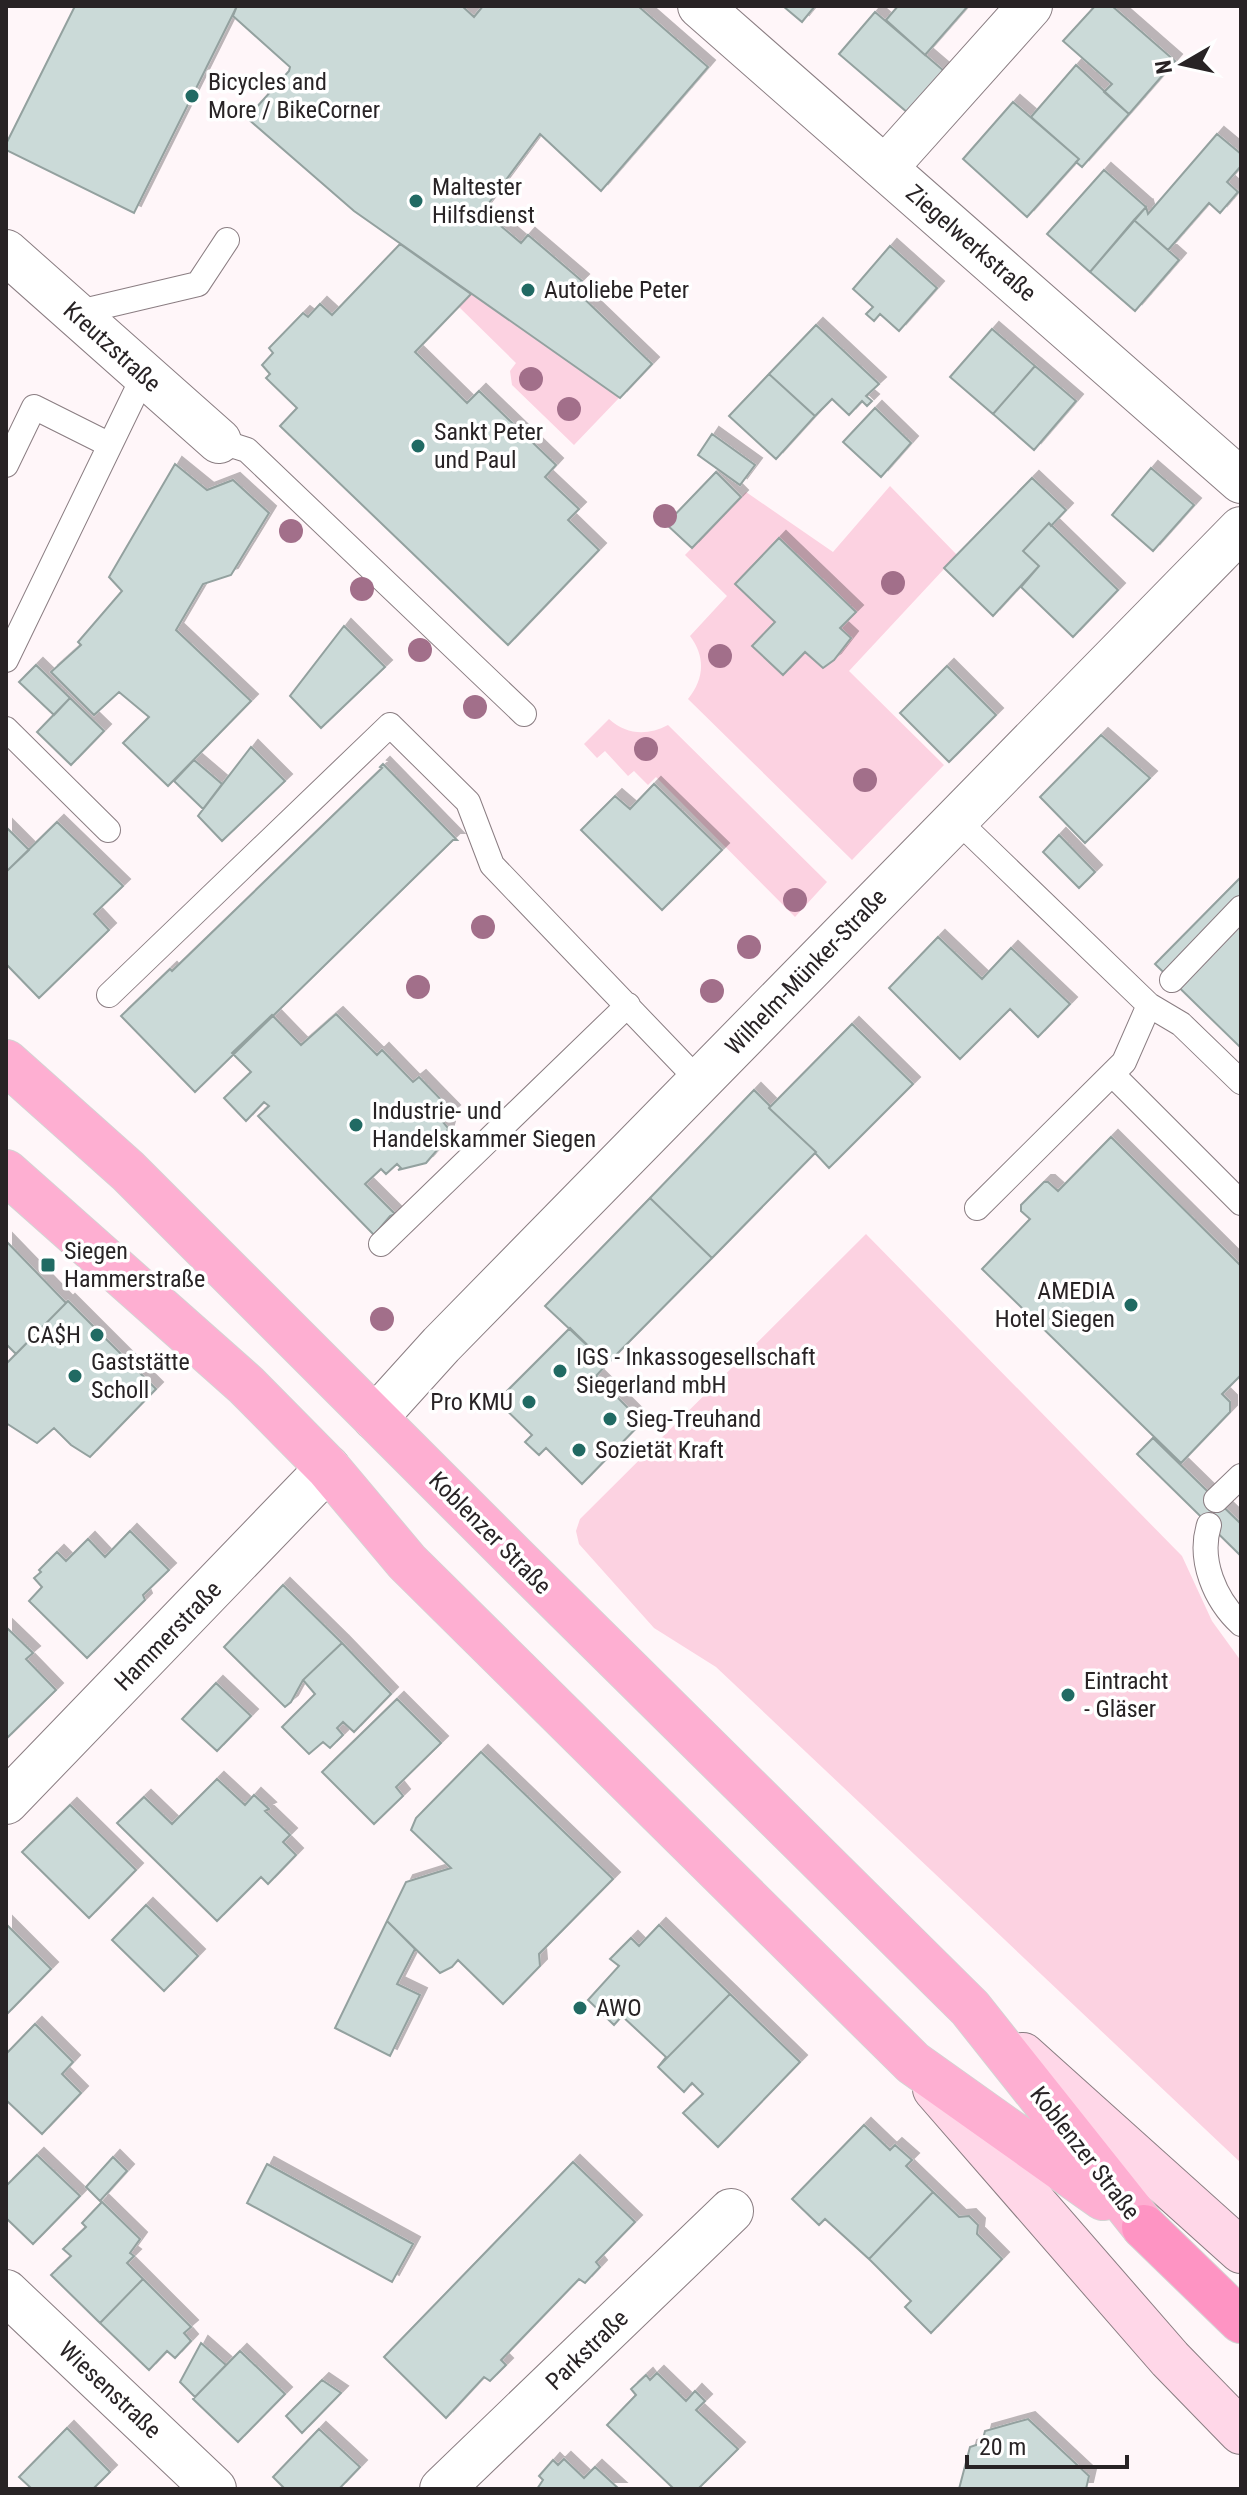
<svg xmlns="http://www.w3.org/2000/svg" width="1247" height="2495" font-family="'Roboto Condensed',sans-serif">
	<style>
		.green { fill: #fcd2e1; fill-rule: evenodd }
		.building { fill: #cbdad8; stroke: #93a19f; stroke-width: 2; filter: url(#shadow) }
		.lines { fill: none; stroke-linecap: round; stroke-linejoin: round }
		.service-casing { stroke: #8a7d82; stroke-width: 26 }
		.minor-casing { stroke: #8a7d82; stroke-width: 46 }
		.secondary-casing { stroke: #8a7d82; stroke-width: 46 }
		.primary-casing { stroke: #d4d3d3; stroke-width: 46 }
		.trunk-casing { stroke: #d4d3d3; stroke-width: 46 }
		.service { stroke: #fff; stroke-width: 24 }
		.minor { stroke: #fff; stroke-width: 44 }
		.secondary { stroke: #ffd7e8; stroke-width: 44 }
		.primary { stroke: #feafd2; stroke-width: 44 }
		.trunk { stroke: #fe94c3; stroke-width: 44 }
		.tree { fill: #a26f8a }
		.poi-dot { fill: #216a63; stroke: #fff; stroke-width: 3 }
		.labels { text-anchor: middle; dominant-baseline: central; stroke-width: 7; stroke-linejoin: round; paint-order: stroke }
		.poi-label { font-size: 24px; fill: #282325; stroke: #fff; text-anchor: start }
		.street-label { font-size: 24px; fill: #282325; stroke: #fff }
	</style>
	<defs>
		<filter id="shadow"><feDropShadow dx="7" dy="-7" stdDeviation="0" flood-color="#0004"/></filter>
	</defs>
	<rect width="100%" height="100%" fill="#fff6f9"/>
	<path class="green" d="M471,294L619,398L574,445L512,385L510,371L516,363L459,307Z
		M890,486L957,555L849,671L944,765L852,860L688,699C704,679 706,657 690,636L727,596L685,555L746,492L833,552ZM735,584L855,612L840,628L851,638L834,660L823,667L805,652L783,675L752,646L774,622Z
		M609,719C627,735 647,736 668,725L827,882L795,917L656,777L648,785L634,771L628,776L605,751L597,758L584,744Z
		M866,1234L1182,1556L1212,1621L1241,1661V2163L716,1667L654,1628L579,1544L576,1531L580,1519Z"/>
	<path class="building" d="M75,6H237L134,213L6,150V144Z
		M237,6H462L474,17L483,6H638L708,67L601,191L540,134L483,211L521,243L528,235L582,281L574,289L652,364L620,398L354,211L247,118L289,71L290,67L233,16Z
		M783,6H815L802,22Z
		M898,6H968L925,55L886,20Z
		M1095,6H1112L1175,61L1129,114L1104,92L1112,84L1063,41Z
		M875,12L944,71L908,113L839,54Z
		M1076,65L1129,114L1082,167L1076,162L1079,159L1031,117Z
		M1013,102L1079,159L1027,217L963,159Z
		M1217,134L1241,154V166L1227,182L1238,192L1220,213L1209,203L1168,250L1134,220L1146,207L1148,214Z
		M1104,170L1146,207L1090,272L1047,234Z
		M1134,220L1179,260L1135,311L1090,272Z
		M400,244L471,294L415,352L467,403L479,391L556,465L545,477L579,509L568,520L599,550L508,645L280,426L297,408L266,378L270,374L262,365L273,353L269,348L303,313L308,317L320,304L332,315Z
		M890,246L937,288L899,331L880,314L874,321L866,314L873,307L853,289Z
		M816,325L879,384L866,396L872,401L867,406L862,401L849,415L832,399L815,416L769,374Z
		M992,329L1035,366L993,414L950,377Z
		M1035,366L1076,401L1034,450L993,414Z
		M769,374L815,416L776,459L729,416Z
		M875,408L911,443L881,477L843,442Z
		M712,434L755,465L740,485L698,455Z
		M175,464L207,490L233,480L269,513L231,575L203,584L176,630L251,701L168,786L123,743L149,717L119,692L94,715L51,672L81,645L78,642L122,591L109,577Z
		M1151,468L1194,505L1153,551L1112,515Z
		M716,472L741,497L692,548L666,524Z
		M1032,478L1066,510L1051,526L1049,523L1023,551L1039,566L993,616L944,568Z
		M1049,523L1118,590L1073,637L1021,587L1039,566L1023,551Z
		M779,538L856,612L840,628L851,638L834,660L823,668L805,652L783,675L752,646L775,622L735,584Z
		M344,626L385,667L321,728L290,696Z
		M36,665L70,698L54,715L19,682Z
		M947,666L996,715L949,762L900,713Z
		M70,698L104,731L71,765L37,732Z
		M1101,735L1150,778L1085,843L1040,797Z
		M251,747L285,781L222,841L198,816Z
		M194,760L222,784L203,809L174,781Z
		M383,764L457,840H453L195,1092L121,1016L170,969L172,971L382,768L380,767Z
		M654,784L722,850L662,910L581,830L615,796L630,809Z
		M57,822L123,886L94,914L109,930L39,998L6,964V872Z
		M6,827L29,850L6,872Z
		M1059,835L1095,872L1079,888L1043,852Z
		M1241,877V1048L1155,964Z
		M938,937L982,979L1011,948L1070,1004L1038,1037L1010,1009L960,1059L889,988Z
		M336,1014L377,1055L382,1050L413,1082L419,1077L453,1112L442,1121L448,1128L444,1142L426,1163L398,1170L401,1168L397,1164L386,1174L381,1169L365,1184L395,1214L390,1216L374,1235L258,1116L269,1106L264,1102L246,1121L224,1098L251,1072L232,1053L272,1015L301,1045Z
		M852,1024L913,1084L829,1168L815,1153L816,1152L769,1108Z
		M754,1090L770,1106L769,1108L816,1152L712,1258L650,1198Z
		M1111,1137L1241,1266V1375L1222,1394L1230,1402V1412L1181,1463L982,1269L1030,1219L1021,1211V1205L1044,1182H1048L1058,1191Z
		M650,1198L712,1258L607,1364L545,1306Z
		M6,1241L66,1303L16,1354L6,1344Z
		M68,1301L156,1389L90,1457L71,1445L54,1428L37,1443L6,1423V1364Z
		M570,1328L607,1364L596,1376L642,1422L582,1484L546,1448L539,1455L525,1442L532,1435L497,1401Z
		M1153,1438L1241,1524V1556L1137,1454Z
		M130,1531L169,1570L143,1595L145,1600L87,1658L29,1601L42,1587L34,1578L41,1572L39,1570L57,1552L66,1561L88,1539L105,1557Z
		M283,1585L342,1643L303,1680L291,1702L285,1707L224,1647Z
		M6,1627L33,1653L26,1659L56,1690L6,1739Z
		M342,1643L391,1694L354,1732L343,1722L337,1728L343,1735L330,1748L323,1742L309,1754L282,1727L315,1694L303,1680Z
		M216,1683L251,1716L217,1751L182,1719Z
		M397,1699L441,1743L396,1787L403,1796L374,1824L322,1772Z
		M481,1752L613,1879L539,1954L540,1966L503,2004L458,1960L452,1967L440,1973L387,1921L406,1882L451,1868L411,1830L416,1818Z
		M217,1779L245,1805L254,1795L269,1809L265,1811L290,1835L283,1842L296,1855L268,1884L261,1877L217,1921L117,1823L144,1797L172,1824Z
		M70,1805L136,1870L89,1918L22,1852Z
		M146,1905L198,1956L164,1991L112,1940Z
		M387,1921L415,1949L397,1984L420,1995L390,2056L335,2028Z
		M6,1924L51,1969L6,2015Z
		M659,1925L730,1994L658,2067L666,2057L622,2016L614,2025L588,2000L619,1966L610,1959L631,1938L639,1946Z
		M730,1994L800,2062L718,2147L683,2113L703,2094L692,2083L684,2092L658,2067Z
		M35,2024L73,2062L62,2074L81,2093L42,2134L6,2100V2054Z
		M864,2125L890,2150L895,2145L912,2160L906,2166L933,2192L869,2259L825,2219L819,2225L792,2199Z
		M37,2155L80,2196L33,2244L6,2218V2186Z
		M113,2157L127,2171L100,2201L86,2187Z
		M573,2162L635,2222L596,2262L600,2267L585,2283L579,2279L501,2360L506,2365L490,2381L484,2377L446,2418L384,2357Z
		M267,2164L413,2244L392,2282L247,2203Z
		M933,2192L959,2217L969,2216L978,2225L977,2234L1002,2259L931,2333L905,2307L911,2301L869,2259Z
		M102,2202L140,2239L130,2253L134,2256L127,2263L143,2279L100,2323L51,2275L71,2256L63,2249L86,2227L82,2223Z
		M143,2279L191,2327L184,2333L191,2341L175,2358L167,2351L149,2370L100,2323Z
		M201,2343L226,2365L195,2397L180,2382Z
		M240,2351L285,2394L238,2442L193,2399Z
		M657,2373L686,2401L695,2391L705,2401L696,2410L738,2449L698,2489H674L607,2425L636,2395L631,2389L646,2375L650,2380Z
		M322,2380L341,2393L302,2433L286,2416Z
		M1028,2419L1089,2476L1086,2489H959L970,2447L982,2443L985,2431Z
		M67,2428L110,2472L93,2489H32L19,2477Z
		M319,2429L360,2467L339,2489H285L273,2477Z
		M564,2459L584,2478L595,2467L619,2489H537L543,2480L539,2476L553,2460L558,2465Z"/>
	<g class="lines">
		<g class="service-casing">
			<path id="service" d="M75,313L198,284L227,240
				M219,441L247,450L524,714
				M6,465L34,407L110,445
				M6,660L144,375
				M6,729L108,830
				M956,819L1149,1005L1181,1024L1241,1082
				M1172,980L1241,908
				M109,995L390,725L468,802L492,865L699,1081
				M1112,1074L1241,1203
				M977,1208L1124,1062L1149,1005
				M381,1244L628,1005
				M1216,1500L1241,1476
				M1209,1525C1198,1560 1215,1600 1241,1624"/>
		</g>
		<g class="minor-casing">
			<path id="minor" d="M700,6L1241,481
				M885,168L1030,6
				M6,252L219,441
				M375,1418L441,1345L1241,529
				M6,1802L328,1468
				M6,2292L214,2489
				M442,2489L731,2211"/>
		</g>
		<g class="secondary-casing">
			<path id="secondary" d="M1023,2055L1241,2251
				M935,2089L1170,2359L1241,2432"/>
		</g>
		<g class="primary-casing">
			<path id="primary" d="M6,1062L128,1171L513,1556L970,2008L1144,2227
				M6,1172L246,1385L328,1468L407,1562L913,2063L1103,2198"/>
		</g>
		<g class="trunk-casing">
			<path id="trunk" d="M1144,2227L1241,2321"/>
		</g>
		<use href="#service" class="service"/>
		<use href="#minor" class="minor"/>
		<use href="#secondary" class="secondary"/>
		<use href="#primary" class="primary"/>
		<use href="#trunk" class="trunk"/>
	</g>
	<g class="tree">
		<circle cx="531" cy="379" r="12"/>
		<circle cx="569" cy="409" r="12"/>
		<circle cx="665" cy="516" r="12"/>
		<circle cx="291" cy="531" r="12"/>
		<circle cx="893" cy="583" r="12"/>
		<circle cx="362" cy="589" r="12"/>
		<circle cx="420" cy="650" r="12"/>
		<circle cx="720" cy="656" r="12"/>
		<circle cx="475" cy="707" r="12"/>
		<circle cx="646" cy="749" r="12"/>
		<circle cx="865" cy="780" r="12"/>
		<circle cx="795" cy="900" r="12"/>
		<circle cx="483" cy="927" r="12"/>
		<circle cx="749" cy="947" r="12"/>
		<circle cx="418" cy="987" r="12"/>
		<circle cx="712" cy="991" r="12"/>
		<circle cx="382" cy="1319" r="12"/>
	</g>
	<g class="poi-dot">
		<circle cx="192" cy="96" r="8"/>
		<circle cx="416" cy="201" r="8"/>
		<circle cx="528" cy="290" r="8"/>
		<circle cx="418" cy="446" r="8"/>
		<circle cx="356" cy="1125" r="8"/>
		<rect x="40" y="1257" width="16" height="16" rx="4"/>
		<circle cx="1131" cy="1305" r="8"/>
		<circle cx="97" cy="1335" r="8"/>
		<circle cx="560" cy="1371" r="8"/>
		<circle cx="75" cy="1376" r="8"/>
		<circle cx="529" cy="1402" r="8"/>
		<circle cx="610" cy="1419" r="8"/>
		<circle cx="579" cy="1450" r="8"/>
		<circle cx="1068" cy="1695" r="8"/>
		<circle cx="580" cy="2008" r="8"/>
	</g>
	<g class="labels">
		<g class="poi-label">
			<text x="208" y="82">Bicycles and<tspan x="208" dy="28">More / BikeCorner</tspan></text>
			<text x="432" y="187">Maltester<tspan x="432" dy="28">Hilfsdienst</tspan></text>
			<text x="544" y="290">Autoliebe Peter</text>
			<text x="434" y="432">Sankt Peter<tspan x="434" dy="28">und Paul</tspan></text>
			<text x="372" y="1111">Industrie- und<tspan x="372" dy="28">Handelskammer Siegen</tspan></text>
			<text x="64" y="1251">Siegen<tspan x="64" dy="28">Hammerstraße</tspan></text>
			<text x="1115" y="1291" text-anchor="end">AMEDIA<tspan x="1115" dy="28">Hotel Siegen</tspan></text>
			<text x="81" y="1335" text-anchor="end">CA$H</text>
			<text x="576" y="1357">IGS - Inkassogesellschaft<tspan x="576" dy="28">Siegerland mbH</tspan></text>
			<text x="91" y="1362">Gaststätte<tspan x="91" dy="28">Scholl</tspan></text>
			<text x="513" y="1402" text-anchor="end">Pro KMU</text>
			<text x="626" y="1419">Sieg-Treuhand</text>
			<text x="595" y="1450">Sozietät Kraft</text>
			<text x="1084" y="1681">Eintracht<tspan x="1084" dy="28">- Gläser</tspan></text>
			<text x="596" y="2008">AWO</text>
		</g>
		<g class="street-label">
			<text transform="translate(971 243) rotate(41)">Ziegelwerkstraße</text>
			<text transform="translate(112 347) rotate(42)">Kreutzstraße</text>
			<text transform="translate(806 972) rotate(-46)">Wilhelm-Münker-Straße</text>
			<text transform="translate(490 1533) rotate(45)">Koblenzer Straße</text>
			<text transform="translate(168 1636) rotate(-46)">Hammerstraße</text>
			<text transform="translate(1085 2153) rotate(52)">Koblenzer Straße</text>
			<text transform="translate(587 2350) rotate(-44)">Parkstraße</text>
			<text transform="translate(110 2390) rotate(43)">Wiesenstraße</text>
		</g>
	</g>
	<rect width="1247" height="2495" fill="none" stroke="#282325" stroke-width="16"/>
	<g transform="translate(1183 64) rotate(261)" stroke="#ffffff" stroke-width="6" paint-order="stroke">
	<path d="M0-6L14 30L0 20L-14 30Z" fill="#282325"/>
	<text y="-12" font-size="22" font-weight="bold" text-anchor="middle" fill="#282325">N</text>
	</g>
	<path d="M967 2455v12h160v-12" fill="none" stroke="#282325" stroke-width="4"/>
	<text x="979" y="2455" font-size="24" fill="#282325" stroke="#ffffff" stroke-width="6" paint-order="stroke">20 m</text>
</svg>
